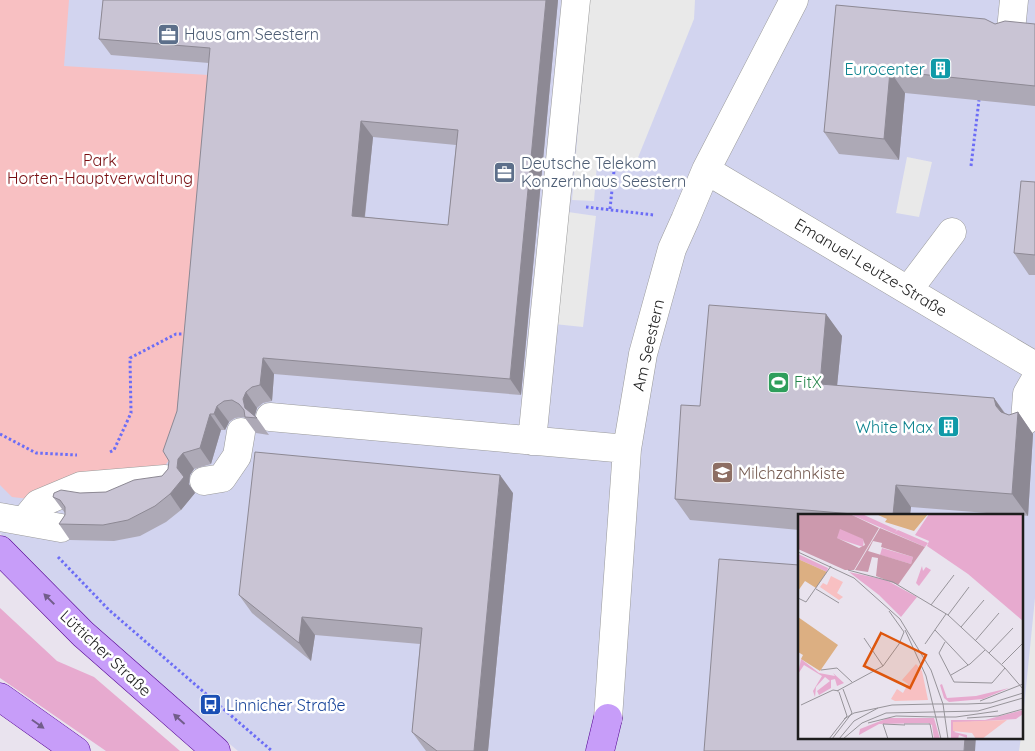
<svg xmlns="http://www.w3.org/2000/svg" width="1035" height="751" viewBox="0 0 1035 751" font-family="Quicksand,sans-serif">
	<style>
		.commercial { fill: #d2d4ef; fill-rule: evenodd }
		.grass { fill: #e7aacf }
		.park { fill: #f8c0c2 }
		.parking { fill: #e9e9e9 }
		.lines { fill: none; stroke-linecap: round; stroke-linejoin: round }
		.minor-casing { stroke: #9a9a9a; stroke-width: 29 }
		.major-casing { stroke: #540492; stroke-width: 29 }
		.path { stroke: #6c6df6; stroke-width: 3; stroke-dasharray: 2.5 2.5; stroke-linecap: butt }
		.minor { stroke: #fff; stroke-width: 28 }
		.major { stroke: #c79df9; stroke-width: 28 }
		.wall { fill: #ada9b6; fill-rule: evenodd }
		.shaded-wall { fill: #8d8994 }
		.building { fill: #c9c4d4; stroke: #8d8994; fill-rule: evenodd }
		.oneway { fill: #725d8b }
		.labels { text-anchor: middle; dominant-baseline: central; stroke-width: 5; stroke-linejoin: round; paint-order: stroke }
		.service-label { font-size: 16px; fill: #4e5e75; stroke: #fff; text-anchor: start }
		.culture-label { font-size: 16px; fill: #0d838f; stroke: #fff; text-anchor: end }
		.park-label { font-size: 16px; fill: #780e11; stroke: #fff }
		.street-label { font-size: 16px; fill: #1d1d1d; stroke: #fff }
		.leisure-label { font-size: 16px; fill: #27864d; stroke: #fff; text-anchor: start }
		.education-label { font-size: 16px; fill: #785e54; stroke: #fff; text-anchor: start }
		.transit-label { font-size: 16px; fill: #164399; stroke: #fff; text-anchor: start }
		.inset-road { fill: none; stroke: #97949a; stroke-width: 1 }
		.view { fill: #de560d; fill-opacity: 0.15; stroke: #de560d; stroke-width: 2.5 }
		.inset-edge { fill: none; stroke: #1d1d1d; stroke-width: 2.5 }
	</style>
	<rect width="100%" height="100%" fill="#e9e3ee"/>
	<path class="commercial" d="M0,0h1035v751h-797l-168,-142 -70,-76zM799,515h222v222h-222z"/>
	<path class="grass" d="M0,608l57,53 37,16 86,74h-74l-106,-73z"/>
	<path class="park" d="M0,0h69l-5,66 144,9 -33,377 -22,30 -89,21 -52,-6 -12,-12z"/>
	<path class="parking" d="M589,0h106l-1,19 -59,146 -38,-1 -3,37 -22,-1z
		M907,157l25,5 -13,55 -23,-4z
		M568,212l28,4 -13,111 -29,-3z
		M1035,598v153h-16l2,-14z"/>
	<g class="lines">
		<defs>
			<path id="minor" d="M1011,30l3,-30
				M706,170l329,196
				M909,289l43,-57
				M270,417l357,32
				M1025,421l2,-27 8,-14
				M532,441l44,-441
				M204,481l18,-3 15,-22 4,-24
				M0,517l61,11
				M24,521l14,-17 43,-18 84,-7
				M608,718l19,-269 16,-95 29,-105 13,-29 21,-50 88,-170"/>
			<path id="major" d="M0,550l83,84 133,117
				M0,697l76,54
				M600,751l8,-33"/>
		</defs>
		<use href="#minor" class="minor-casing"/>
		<use href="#major" class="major-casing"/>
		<path class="path" d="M971,166l8,-66
			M586,207l68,8
			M610,209l4,-38
			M0,434l36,19 41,2
			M110,452l4,-2 17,-37 -1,-55 46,-24h11
			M58,557l51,53 163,141"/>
		<use href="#minor" class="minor"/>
		<use href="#major" class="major"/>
	</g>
	<path class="wall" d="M103,0h455l-37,395 -247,-21 -2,27 -9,2 -6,5 -2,7 14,20 -13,-2 -11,-15 -2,-1 -8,1 -6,4 -4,8h-4l-10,34 -17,5 -4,6 -1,9 6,9 -14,17 -15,12 -26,14 -26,5 -44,-1 -11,-16 6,-9v-2l-12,-16 27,-4 26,-1 56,-16 6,-7 9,-58 32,-348 -98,-8 -12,-16zM373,137l83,8 -8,80 -83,-8z
		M836,5l159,19h40v82l-130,-13 -6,67 -60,-6 -15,-22z
		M1035,182v93h-6l-15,-22z
		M826,314l16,22 -5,50 157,12 11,15 4,2 9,-3 15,22 -5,82 -7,-1h-9l-101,-8 -1,8h-111v15l-109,-10 -15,-21 25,-93z
		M513,493l-25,258h-62l-14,-19 8,-88 -105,-9 -4,26 -59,-48 -13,-18z"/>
	<path class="shaded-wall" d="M546,0h12l-37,395 -11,-16z
		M890,71l15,22 -6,67 -15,-21z
		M361,121l12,16 -10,95 -11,-16z
		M826,314l16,22 -7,70 -15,-22z
		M263,358l11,16 -2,27 -12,-16z
		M246,392l11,16 -2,7v3l-10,-10 -2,-9z
		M994,398l15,22 -13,-14z
		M217,406l12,16 -4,8 -11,-16z
		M1018,412l15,22 -5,82 -16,-22z
		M210,414l11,16 -10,34 -11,-16z
		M183,453l11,16 -4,6 -1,9 -12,-16 1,-9z
		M500,475l13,18 -25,258h-14z
		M184,477l11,16 -14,17 -11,-16z
		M896,485l15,22 -1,8h-17z
		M302,617l13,18 -4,26 -12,-18z
		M965,737h11l-1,14h-11z"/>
	<path class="building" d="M103,0h443l-36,379 -247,-21 -3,27 -8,2 -6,5 -3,7 2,9 12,10 -12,-1 -1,-7 -5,-6 -7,-4 -8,1 -7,5 -3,8h-4l-10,34 -17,5 -5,6 -1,9 7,9 -14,17 -15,12 -27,14 -25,5 -44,-1 6,-9v-8l-5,-7 -7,-3 1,-4 7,-3 19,3 26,-1 28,-12 28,-4 6,-7 1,-8 -6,-10 14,-40 33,-363 -111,-9zM361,121l97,9 -10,95 -96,-9z
		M836,5l149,14 10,5 10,-3 30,3v62l-145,-15 -6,68 -60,-7z
		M1021,181l14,1v73l-21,-2z
		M709,305l117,9 -6,70 174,14 2,8 5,6 8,3 9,-3 -6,82 -116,-9 -3,30h-28l-190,-16 6,-94 19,1z
		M255,452l245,23 -26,276h-37l-25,-19 10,-104 -120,-11 -3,26 -60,-48z
		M719,559l80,6v172h166l-1,14h-260z"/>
	<defs><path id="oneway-solid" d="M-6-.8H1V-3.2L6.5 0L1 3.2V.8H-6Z" transform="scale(1.25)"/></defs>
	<g class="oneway">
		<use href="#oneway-solid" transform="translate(49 599) rotate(-135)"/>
		<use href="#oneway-solid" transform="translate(179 719) rotate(-138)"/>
		<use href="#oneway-solid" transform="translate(38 724) rotate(35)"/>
	</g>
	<defs>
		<symbol id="office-square" viewBox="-11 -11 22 22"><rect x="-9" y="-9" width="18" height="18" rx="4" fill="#5c6f8a" stroke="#fff"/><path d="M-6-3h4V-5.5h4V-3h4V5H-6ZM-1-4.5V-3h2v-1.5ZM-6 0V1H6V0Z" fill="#fff"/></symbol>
		<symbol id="building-square" viewBox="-11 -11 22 22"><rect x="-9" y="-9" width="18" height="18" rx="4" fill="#0f9aa8" stroke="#fff"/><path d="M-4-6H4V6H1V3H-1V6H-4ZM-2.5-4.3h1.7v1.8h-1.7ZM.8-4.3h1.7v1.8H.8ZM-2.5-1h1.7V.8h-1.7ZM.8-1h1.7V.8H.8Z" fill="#fff"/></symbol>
		<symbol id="stadium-square" viewBox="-11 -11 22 22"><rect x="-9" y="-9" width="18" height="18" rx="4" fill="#2e9e5b" stroke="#fff"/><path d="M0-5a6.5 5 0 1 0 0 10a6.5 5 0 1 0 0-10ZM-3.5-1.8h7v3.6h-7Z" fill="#fff"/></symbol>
		<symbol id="school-square" viewBox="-11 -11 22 22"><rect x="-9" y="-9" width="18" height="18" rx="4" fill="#8d6e63" stroke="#fff"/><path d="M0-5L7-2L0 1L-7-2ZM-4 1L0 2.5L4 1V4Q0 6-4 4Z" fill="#fff"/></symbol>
		<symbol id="bus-square" viewBox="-11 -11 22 22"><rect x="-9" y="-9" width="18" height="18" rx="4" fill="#1a4fb4" stroke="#fff"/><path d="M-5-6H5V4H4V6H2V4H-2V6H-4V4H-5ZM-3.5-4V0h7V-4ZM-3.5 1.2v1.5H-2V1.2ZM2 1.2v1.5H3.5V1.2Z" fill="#fff"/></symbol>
	</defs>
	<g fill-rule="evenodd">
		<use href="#office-square" x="156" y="22" width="25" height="25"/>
		<use href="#building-square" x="928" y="56" width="25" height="25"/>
		<use href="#office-square" x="492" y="160" width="25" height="25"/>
		<use href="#stadium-square" x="766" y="370" width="25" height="25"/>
		<use href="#building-square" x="936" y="414" width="25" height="25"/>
		<use href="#school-square" x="710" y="460" width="25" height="25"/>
		<use href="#bus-square" x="198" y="692" width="25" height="25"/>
	</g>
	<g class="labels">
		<g class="service-label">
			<text x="184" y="34">Haus am Seestern</text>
			<text x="521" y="163">Deutsche Telekom<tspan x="521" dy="18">Konzernhaus Seestern</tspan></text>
		</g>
		<g class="culture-label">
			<text x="925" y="69">Eurocenter</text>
			<text x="933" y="427">White Max</text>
		</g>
		<g class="park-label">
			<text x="100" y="160">Park<tspan x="100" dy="18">Horten-Hauptverwaltung</tspan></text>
		</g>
		<g class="street-label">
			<text transform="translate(871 267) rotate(31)">Emanuel-Leutze-Straße</text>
			<text transform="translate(648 345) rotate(-77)">Am Seestern</text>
			<text transform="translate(106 653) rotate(43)">Lütticher Straße</text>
		</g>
		<g class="leisure-label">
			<text x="794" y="382">FitX</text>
		</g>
		<g class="education-label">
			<text x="738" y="473">Milchzahnkiste</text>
		</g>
		<g class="transit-label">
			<text x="226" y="705">Linnicher Straße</text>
		</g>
	</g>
	<g transform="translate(798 514)">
		<rect width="225" height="225" fill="#e9e3ee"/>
		<path d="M52,0h12l35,16 -2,2 3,-2 30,13 -3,4zM131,0h94v107l-55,-47 -41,-28 2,-5 -14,-6zM42,14l24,11 -1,8 -27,-9zM84,34l31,9 -2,7 -31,-9zM0,40l30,14 -1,4 -29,-13zM124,52l1,5 3,-4 5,3 -12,16 -3,-3zM51,58l37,8 31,17 -16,20 -22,-22zM3,145l18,14 16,3 -2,-3 11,10 -7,3 -2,-7 -4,1v8l-12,7 -2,-4 13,-10 -5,-4 -9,10 -1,10 -2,-6 9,-15 -18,-11 -6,9zM144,170l5,14 29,-2 33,-8 -26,11 -34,3 -5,-4 -4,-13zM225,196v4l-7,5 -46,3 -16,10 13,3v3l-8,-3 -1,4h-7v-19h34zM90,204h46l6,21h-6l-2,-14 -4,-2 -49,1 -20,11 1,-6z" fill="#e7aacf"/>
		<path d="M0,0h52l29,14 -25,42h-9l-47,-21zM42,15l23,10 2,6 -6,3 -22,-10zM82,14l45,19 -27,38 -22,-9 2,-18 -6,-1 -4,15 -13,-2zM75,27l9,2 -1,4 32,10 -2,7 -43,-13z" fill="#cc99ad" fill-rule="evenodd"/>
		<path d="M33,62l12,6 -6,11 6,4 -4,3 -19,-13 3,-4 4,2zM118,150l6,7 6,29 -33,1 -4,-2 6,-10 6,4 5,-9 -6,-4zM209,206l-25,19h-6l-4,-6 -19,-2v-9z" fill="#f8c0c2"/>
		<path d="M78,0h52l-14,17 -29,-9 2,-3zM0,45l29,13 -11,16 -11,-7 -7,10zM0,103l40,28 -18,26 -19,-12 2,-4 -5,-3z" fill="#dcaf82"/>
		<path class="inset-road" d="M0,38l56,26 46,41 31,51 12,34 5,35M50,56l45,12 55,33 57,53 18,21M18,75l23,14M0,84l8,4 25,-36M133,91l23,-30M91,97l15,21 -5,12M150,101l21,-28M163,113l23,-27M107,116l21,46 15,63M137,116l33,35M66,124l19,28M177,127l24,-28M147,128l-6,11 15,29 38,1 13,-15M127,130l21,-30M191,139l24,-25M204,150l21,-21M23,156l16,-2 15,14M153,161l19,-11 15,-14M39,177l46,-25 16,-22M182,187l43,-17M135,190h34M169,190l24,-1 32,-10M3,191l32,-15 6,1M138,203h20M158,203l42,-6M169,204l31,-2 25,-7M46,205l10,-6 38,-8 41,-1M70,209l28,-7 40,1M106,210h26l3,15M31,225l18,-23 -8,-24M34,225l20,-26 -9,-24M41,225l15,-18 24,-13M45,225l19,-16 24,-10 92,-2 45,-13M90,225l-5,-15 22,1"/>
		<path class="view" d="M83,119l45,22 -16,33 -46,-22z"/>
		<rect width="225" height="225" class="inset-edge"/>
	</g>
</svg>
